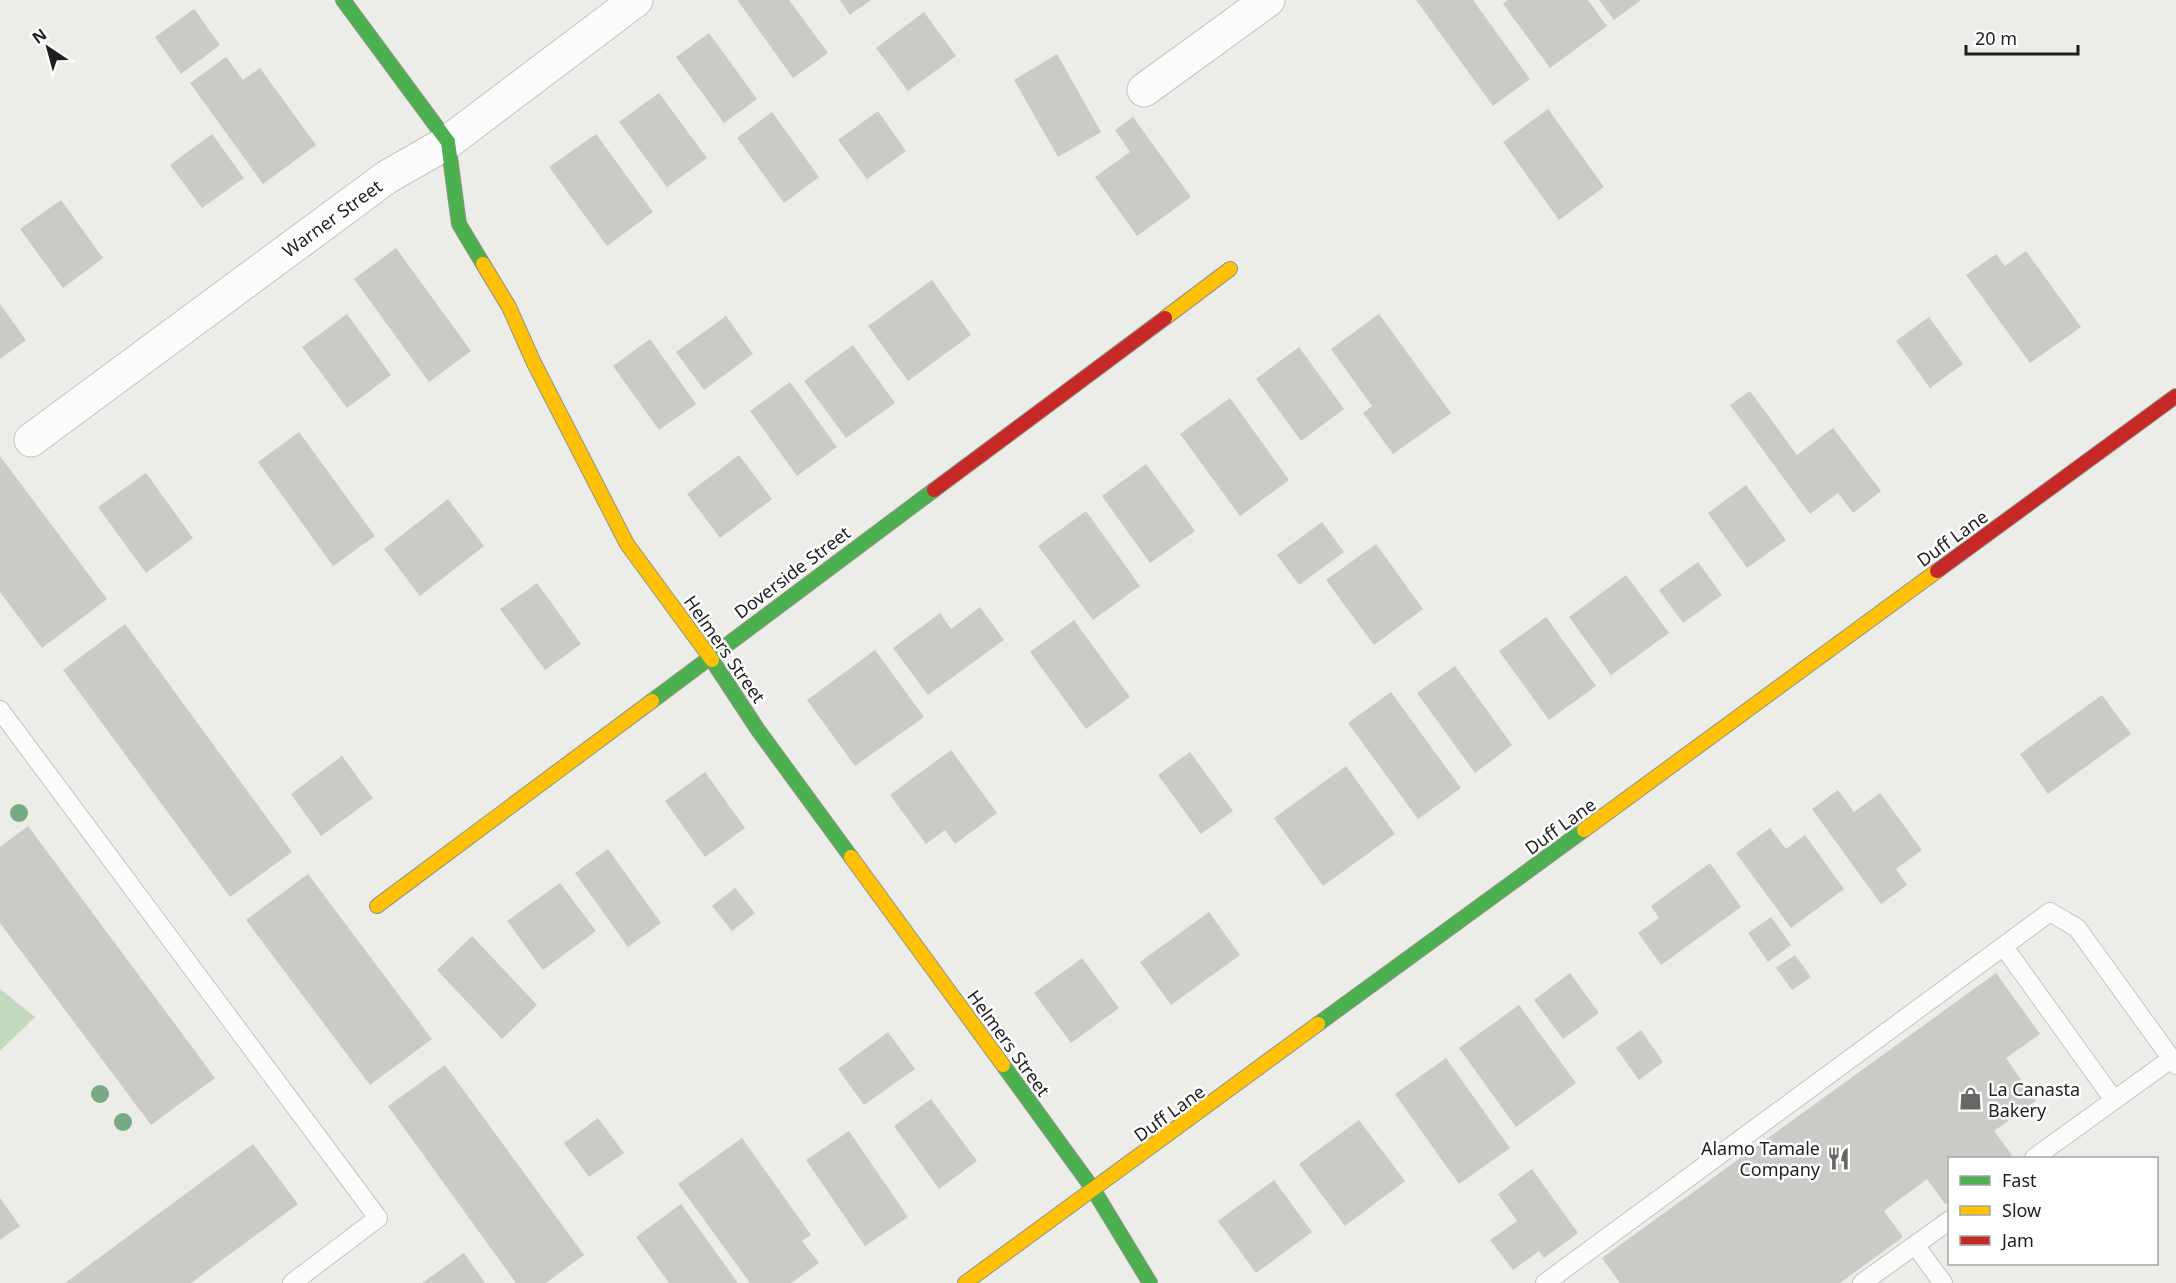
<svg xmlns="http://www.w3.org/2000/svg" width="2176" height="1283" viewBox="0 0 2176 1283" font-family="'Noto Sans',sans-serif">
	<style>
		.forest { fill: #c3d9bf }
		.building { fill: #cbcac7 }
		.lines { fill: none; stroke-linecap: round; stroke-linejoin: round }
		.lane-casing { stroke: #c3c3c2; stroke-width: 20 }
		.street-casing { stroke: #c3c3c2; stroke-width: 35 }
		.fast-casing { stroke: #8f9581; stroke-width: 16 }
		.slow-casing { stroke: #8f9581; stroke-width: 16 }
		.jam-casing { stroke: #8f9581; stroke-width: 16 }
		.lane { stroke: #fcfcfc; stroke-width: 18 }
		.street { stroke: #fcfcfc; stroke-width: 33 }
		.fast { stroke: #4caf50; stroke-width: 14 }
		.slow { stroke: #ffc107; stroke-width: 14 }
		.jam { stroke: #c62828; stroke-width: 14 }
		.tree { fill: #76a984 }
		.labels { text-anchor: middle; dominant-baseline: central; stroke-width: 5; stroke-linejoin: round; paint-order: stroke }
		.street-label { font-size: 18px; fill: #1e1e1e; stroke: #fff }
		.poi-label { font-size: 18px; fill: #1e1e1e; stroke: #fff; text-anchor: start }
	</style>
	<rect width="100%" height="100%" fill="#ecece8"/>
	<path class="forest" d="M0,989l35,28 -35,34z"/>
	<path class="building" d="M739,0h50l39,53 -35,25 -55,-77z
		M840,0h31l-21,15z
		M1416,0h57l57,79 -37,27z
		M1508,0h80l19,26 -57,42 -47,-64z
		M1599,0h42l-27,20z
		M194,9l26,36 -39,29 -26,-37z
		M924,12l32,44 -48,35 -32,-43z
		M709,33l48,66 -33,24 -48,-66z
		M1057,54l44,78 -43,25 -44,-77z
		M226,57l17,23 17,-12 56,77 -53,39 -73,-101z
		M659,93l48,65 -40,29 -48,-65z
		M1548,109l56,78 -45,33 -56,-78z
		M878,111l28,40 -39,28 -29,-39z
		M772,112l47,65 -35,26 -47,-65z
		M1133,117l58,80 -54,39 -42,-59 35,-25 -15,-22z
		M212,134l32,44 -42,30 -32,-43z
		M596,134l57,78 -46,34 -58,-79z
		M61,200l42,58 -40,30 -43,-59z
		M396,248l75,103 -42,31 -75,-103z
		M2026,251l55,76 -51,36 -64,-88 30,-21 9,12z
		M932,280l39,55 -63,46 -40,-55z
		M0,304l26,36 -26,19z
		M347,314l44,61 -44,33 -45,-61z
		M1379,314l72,99 -58,41 -30,-41 9,-7 -41,-57z
		M726,316l27,38 -49,36 -28,-38z
		M1929,317l34,47 -33,24 -34,-47z
		M650,339l46,65 -37,26 -46,-64z
		M853,345l42,58 -49,35 -42,-57z
		M1299,347l45,62 -43,32 -45,-62z
		M790,382l47,65 -40,29 -47,-65z
		M1750,391l47,64 36,-27 48,63 -28,22 -15,-20 -28,21 -80,-109z
		M1230,398l59,82 -49,36 -60,-82z
		M299,432l76,104 -42,30 -75,-104z
		M739,455l33,44 -52,39 -33,-44z
		M0,456l107,143 -65,49 -42,-56z
		M1146,464l49,67 -45,32 -48,-67z
		M146,473l47,65 -47,35 -48,-66z
		M1746,485l40,55 -39,28 -39,-55z
		M448,499l36,47 -64,50 -36,-47z
		M1086,511l54,75 -47,34 -55,-74z
		M1322,522l22,30 -45,33 -22,-30z
		M1376,544l47,65 -49,36 -48,-65z
		M1698,562l24,33 -39,28 -24,-33z
		M1626,575l43,58 -58,42 -42,-58z
		M537,583l44,61 -36,26 -45,-61z
		M980,607l24,33 -76,55 -35,-47 47,-35 11,16z
		M1546,617l50,69 -47,34 -50,-69z
		M1074,620l56,77 -44,32 -56,-77z
		M125,624l167,228 -62,45 -167,-227z
		M875,650l49,67 -69,49 -48,-66z
		M1455,666l57,79 -37,28 -58,-80z
		M1391,692l70,96 -43,31 -70,-96z
		M2102,695l29,39 -83,60 -28,-40z
		M951,750l46,63 -42,31 -10,-14 -19,14 -36,-49z
		M1190,752l43,59 -32,23 -43,-59z
		M342,756l31,42 -52,38 -30,-42z
		M1346,766l49,68 -72,52 -49,-68z
		M705,772l40,56 -40,29 -40,-56z
		M1838,790l16,22 26,-19 42,57 -26,19 11,16 -26,19 -69,-95z
		M28,826l187,252 -64,47 -151,-202v-76z
		M1770,828l16,21 19,-14 39,54 -53,39 -55,-75z
		M608,849l53,74 -33,24 -53,-74z
		M1710,863l31,44 -80,58 -23,-32 21,-15 -8,-12z
		M308,874l124,165 -62,46 -124,-165z
		M560,883l36,48 -53,39 -36,-49z
		M735,888l20,25 -23,18 -20,-25z
		M1209,912l31,43 -69,50 -31,-43z
		M1771,917l20,28 -23,17 -20,-29z
		M472,936l65,69 -35,34 -65,-69z
		M1795,955l16,22 -19,13 -16,-22z
		M1082,958l37,50 -48,35 -37,-50z
		M1570,973l29,40 -36,26 -29,-39z
		M1996,973l44,61 -34,24 30,43 -42,30 18,24 -4,3h-58v43l-5,3 -18,-25 -43,32 19,26 -63,46h-220l-18,-25z
		M1519,1005l57,78 -60,44 -57,-79z
		M1641,1030l22,32 -24,18 -23,-32z
		M888,1032l27,37 -51,36 -26,-36z
		M1446,1058l64,90 -51,36 -64,-90z
		M445,1065l139,190 -38,28h-30l-128,-177z
		M931,1099l46,62 -38,28 -45,-63z
		M598,1118l26,35 -35,24 -25,-34z
		M1359,1120l46,61 -60,45 -46,-62z
		M849,1131l59,86 -43,29 -59,-86z
		M742,1138l69,97 -9,6 17,22 -28,20h-41l-72,-99z
		M253,1144l45,60 -107,79h-126z
		M1532,1169l46,64 -34,25 -5,-7 -26,19 -23,-30 27,-19 -19,-27z
		M1274,1180l38,52 -56,41 -38,-52z
		M0,1198l20,28 -20,14z
		M681,1204l57,79h-69l-33,-46z
		M464,1253l21,30h-63z"/>
	<g class="lines">
		<defs>
			<path id="lane" d="M0,710l378,508 -86,65
				M2004,947l110,153
				M2034,1158l137,-99
				M1915,1245l28,38
				M1545,1283l505,-371 27,16 99,137
				M1862,1283l88,-63"/>
			<path id="street" d="M1144,90l124,-90
				M31,440l356,-263 61,-35 188,-142"/>
			<path id="fast" d="M343,0l105,142 11,82 24,40
				M712,660l46,70 93,127
				M652,701l282,-211
				M1318,1024l266,-194
				M1003,1065l90,124 57,94"/>
			<path id="slow" d="M483,264l26,43 25,56 93,181 85,116
				M1165,318l65,-49
				M1584,830l353,-259
				M851,857l152,208
				M377,906l275,-205
				M965,1283l353,-259"/>
			<path id="jam" d="M934,490l231,-172
				M1937,571l239,-175"/>
		</defs>
		<use href="#lane" class="lane-casing"/>
		<use href="#street" class="street-casing"/>
		<use href="#fast" class="fast-casing"/>
		<use href="#slow" class="slow-casing"/>
		<use href="#jam" class="jam-casing"/>
		<use href="#lane" class="lane"/>
		<use href="#street" class="street"/>
		<use href="#fast" class="fast"/>
		<use href="#slow" class="slow"/>
		<use href="#jam" class="jam"/>
	</g>
	<g class="tree">
		<circle cx="19" cy="813" r="9"/>
		<circle cx="100" cy="1094" r="9"/>
		<circle cx="123" cy="1122" r="9"/>
	</g>
	<defs>
		<symbol id="shop-bare" viewBox="-9 -9 18 18"><path d="M-5-2.5h2.3a2.7 3.5 0 0 1 5.4 0H5L5.5 6h-11ZM-1.5-2.5h3a1.5 2.3 0 0 0-3 0Z" fill="#666665" stroke="#fff" stroke-width="2.5" paint-order="stroke"/></symbol>
		<symbol id="restaurant-bare" viewBox="-9 -9 18 18"><path d="M-5-6h1v4h1v-4h1v4h1v-4h1v5L-1.5 .5V6h-2V.5L-5-1ZM5-6V6H3V1.5H1.5Q1.5-4 5-6Z" fill="#666665" stroke="#fff" stroke-width="2.5" paint-order="stroke"/></symbol>
	</defs>
	<g fill-rule="evenodd">
		<use href="#shop-bare" x="1954" y="1082" width="33" height="33"/>
		<use href="#restaurant-bare" x="1822" y="1142" width="33" height="33"/>
	</g>
	<g class="labels">
		<g class="street-label">
			<text transform="translate(332 218) rotate(-36)">Warner Street</text>
			<text transform="translate(1952 538) rotate(-36)">Duff Lane</text>
			<text transform="translate(792 572) rotate(-37)">Doverside Street</text>
			<text transform="translate(725 649) rotate(55)">Helmers Street</text>
			<text transform="translate(1560 826) rotate(-36)">Duff Lane</text>
			<text transform="translate(1009 1043) rotate(54)">Helmers Street</text>
			<text transform="translate(1169 1113) rotate(-36)">Duff Lane</text>
		</g>
		<g class="poi-label">
			<text x="1988" y="1089">La Canasta<tspan x="1988" dy="21">Bakery</tspan></text>
			<text x="1820" y="1148" text-anchor="end">Alamo Tamale<tspan x="1820" dy="21">Company</tspan></text>
		</g>
	</g>
	<rect x="1948" y="1157" width="210" height="108" fill="#ffffff" stroke="#a5a5a5" stroke-width="1.5"/>
	<rect x="1960" y="1176" width="30" height="9" fill="#4caf50" stroke="#a5a5a5" stroke-width="1.5"/>
	<text x="2002" y="1187" font-size="18" fill="#1e1e1e">Fast</text>
	<rect x="1960" y="1206" width="30" height="9" fill="#ffc107" stroke="#a5a5a5" stroke-width="1.5"/>
	<text x="2002" y="1217" font-size="18" fill="#1e1e1e">Slow</text>
	<rect x="1960" y="1236" width="30" height="9" fill="#c62828" stroke="#a5a5a5" stroke-width="1.5"/>
	<text x="2002" y="1247" font-size="18" fill="#1e1e1e">Jam</text>
	<g transform="translate(48 48) rotate(324)" stroke="#ffffff" stroke-width="4.5" paint-order="stroke">
	<path d="M0-4.5L10 22L0 15L-10 22Z" fill="#1e1e1e"/>
	<text y="-9" font-size="16" font-weight="bold" text-anchor="middle" fill="#1e1e1e">N</text>
	</g>
	<path d="M1966 45v9h112v-9" fill="none" stroke="#1e1e1e" stroke-width="3"/>
	<text x="1975" y="45" font-size="18" fill="#1e1e1e" stroke="#ffffff" stroke-width="4.5" paint-order="stroke">20 m</text>
</svg>
